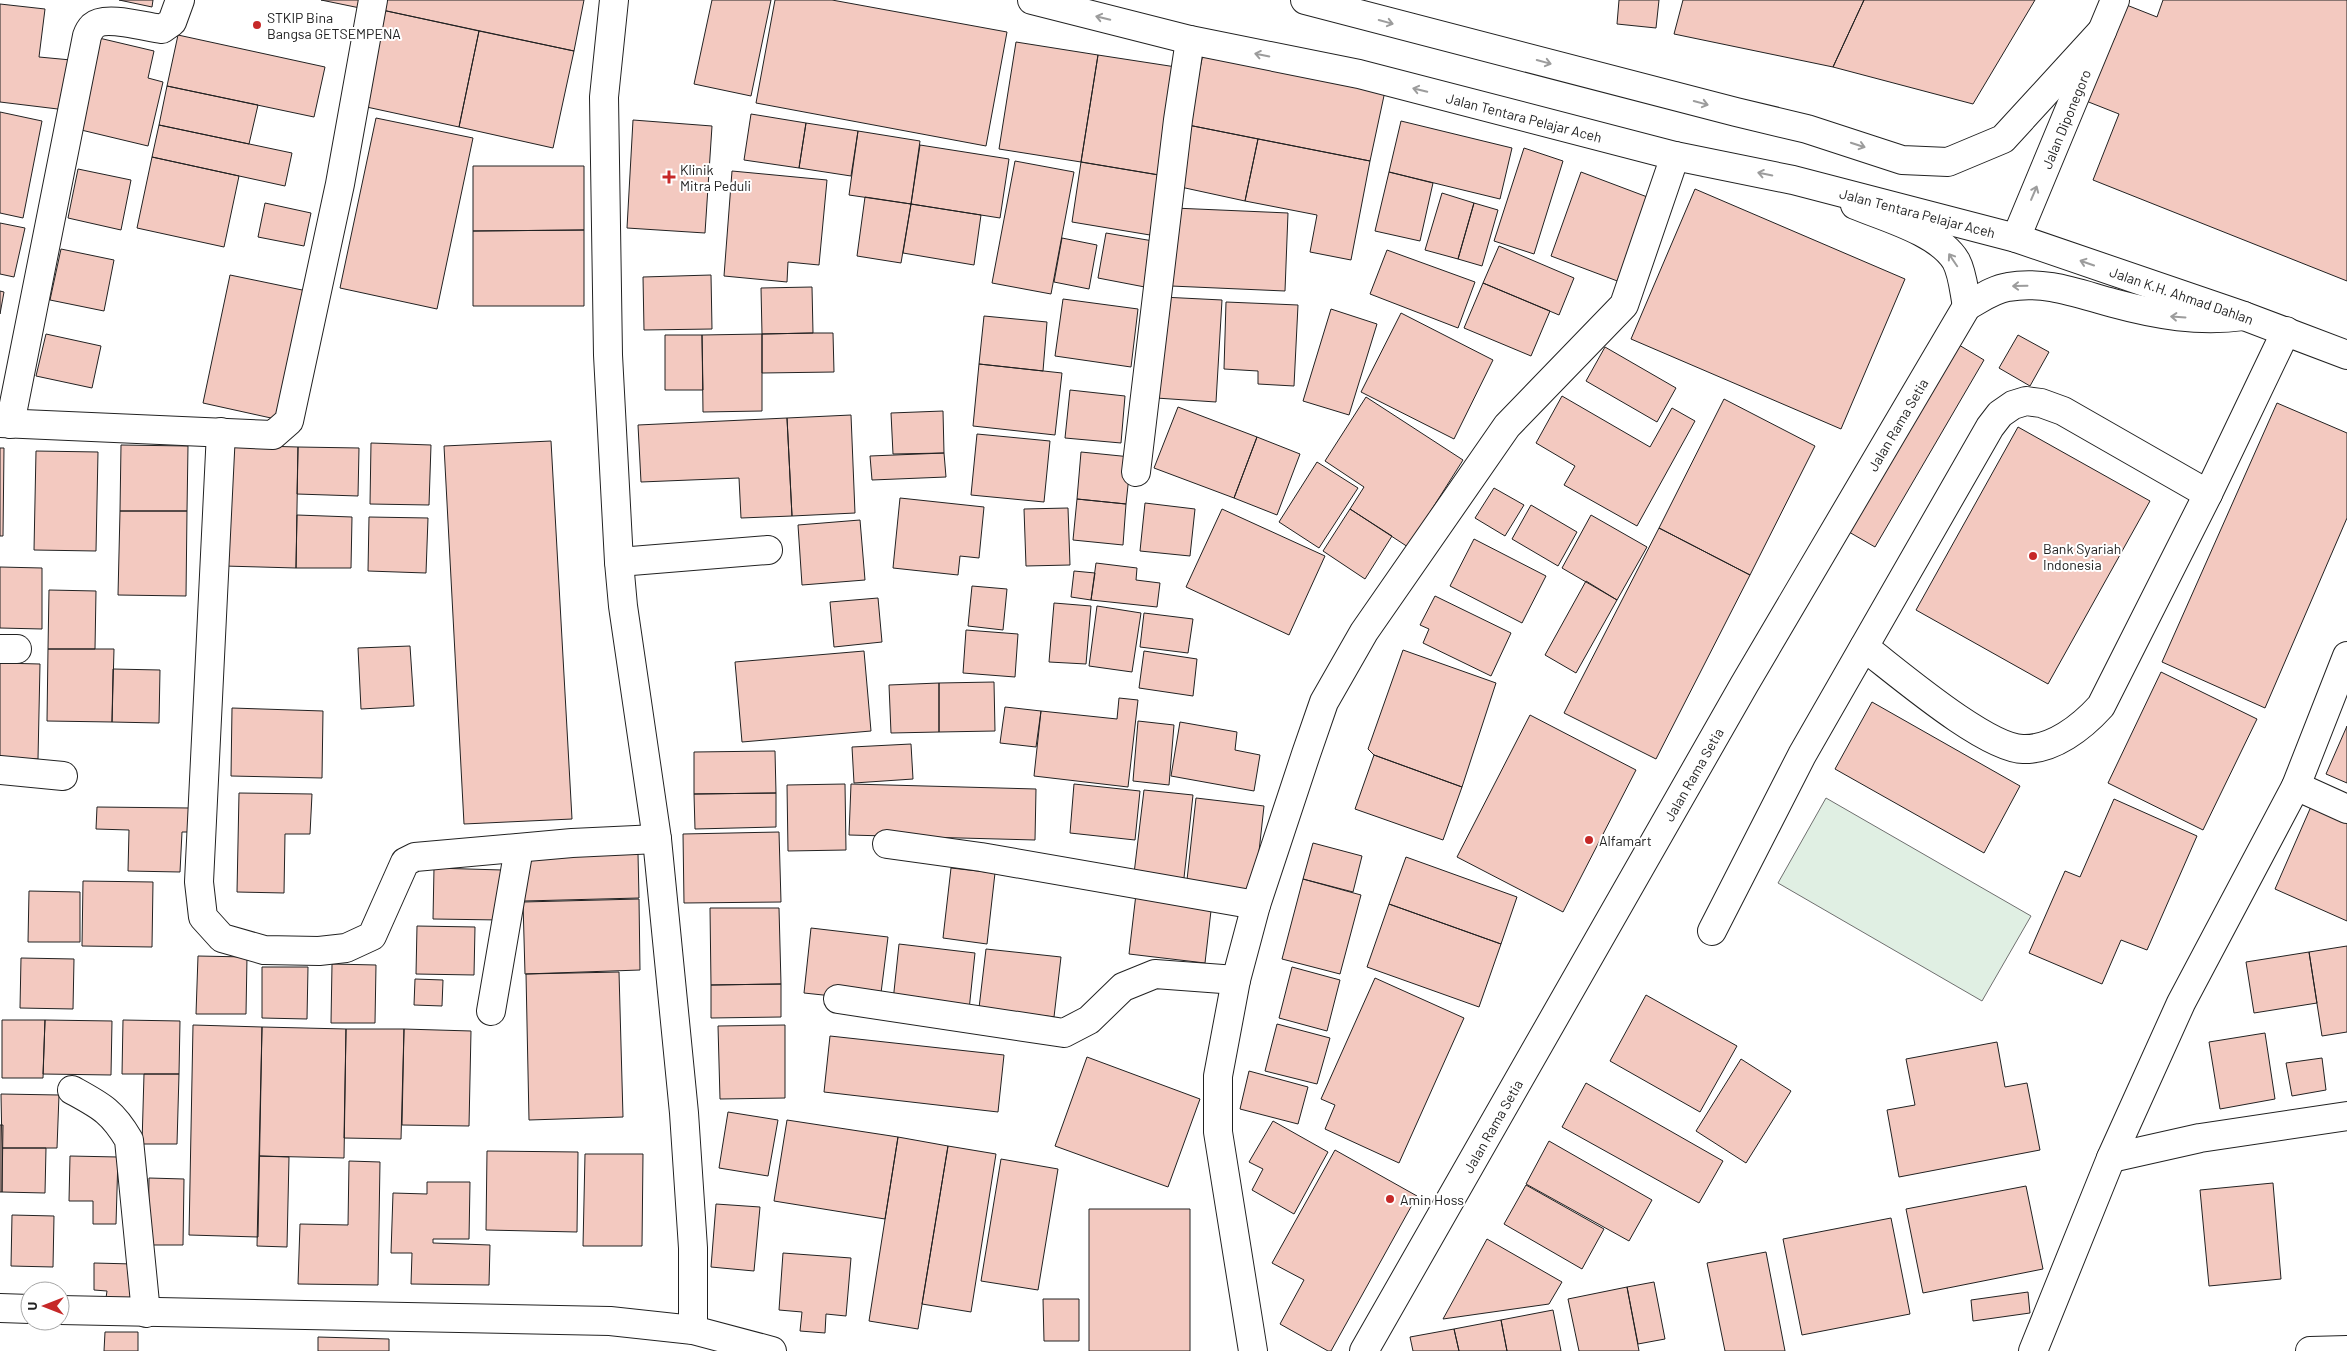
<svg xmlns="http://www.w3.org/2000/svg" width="2347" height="1351" viewBox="0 0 2347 1351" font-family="Barlow,sans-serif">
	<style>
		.green { fill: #e0efe3; stroke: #6f6f6f }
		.building { fill: #f3c9c0; stroke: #222 }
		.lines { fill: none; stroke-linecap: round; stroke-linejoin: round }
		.minor-casing { stroke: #222; stroke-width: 30 }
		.major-casing { stroke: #222; stroke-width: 30 }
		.minor { stroke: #fff; stroke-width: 28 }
		.major { stroke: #fff; stroke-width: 28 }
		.oneway { stroke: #9c9c9c }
		.poi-dot { fill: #c62828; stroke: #fff; stroke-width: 2 }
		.labels { text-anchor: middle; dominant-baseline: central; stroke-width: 4; stroke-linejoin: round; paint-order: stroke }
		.poi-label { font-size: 14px; fill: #222; stroke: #fff; text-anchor: start }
		.street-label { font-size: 14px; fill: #222; stroke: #fff }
	</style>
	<rect width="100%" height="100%" fill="#fff"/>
	<path class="green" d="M1826,798l205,118 -49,85 -204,-118z"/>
	<path class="building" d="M119,0h34l-1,7z
		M321,0h41l-2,8z
		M385,0h199l-10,51 -192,-41z
		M712,0h59l-20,96 -57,-12z
		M775,0h57l175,32 -21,114 -230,-43z
		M1619,0h40l-3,28 -39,-4z
		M1683,0h181l-31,67 -159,-33z
		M1864,0h171l-62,104 -140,-37z
		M2163,0h184v281l-254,-101 26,-66 -38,-15 38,-97 38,15z
		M0,4l45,5 -6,48 32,3 -5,50 -66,-8z
		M382,10l97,21 -20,96 -97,-21z
		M479,31l95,20 -21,97 -94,-21z
		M178,35l147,32 -11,50 -147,-31z
		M99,38l55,13 -6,27 15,4 -15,64 -71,-17z
		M1016,42l82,13 -17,107 -82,-13z
		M1203,54l182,37 -15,70 -182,-36z
		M1098,55l78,12 -17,108 -78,-13z
		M167,86l91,19 -9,39 -90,-19z
		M0,112l42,9 -19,97 -23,-5z
		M751,114l55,9 -7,45 -55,-8z
		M376,118l97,20 -36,171 -97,-21z
		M633,120l79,6 -7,107 -78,-5z
		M1401,121l111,27 -12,51 -111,-27z
		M806,123l52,8 -7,45 -52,-8z
		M159,125l133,28 -7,33 -133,-29z
		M1188,125l70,14 -13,62 -69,-15z
		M858,131l62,10 -9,63 -62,-9z
		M1258,139l112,22 -19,99 -41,-8 7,-37 -72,-14z
		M920,145l89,14 -9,59 -89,-14z
		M1524,148l39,13 -29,93 -40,-13z
		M152,157l87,19 -15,71 -87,-19z
		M1015,161l59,11 -23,122 -59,-11z
		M1081,162l78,13 -9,60 -78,-13z
		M473,166h111v64l-111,1z
		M78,169l53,11 -10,50 -53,-12z
		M732,171l95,9 -8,85 -31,-3 -1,20 -63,-6z
		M1389,172l44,11 -13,58 -45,-10z
		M1581,172l69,26 -30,84 -69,-26z
		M1695,189l210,90 -64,150 -210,-90z
		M1442,193l32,10 -16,56 -33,-9z
		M865,197l46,7 -10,59 -44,-7z
		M265,203l46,10 -7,33 -46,-9z
		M1474,203l24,7 -16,56 -24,-7z
		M911,204l70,11 -7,50 -71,-12z
		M1174,208l114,5 -3,78 -114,-5z
		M0,223l25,5 -11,49 -14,-3z
		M584,230v76h-111v-75z
		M1106,233l53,9 -9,46 -52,-10z
		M1062,238l35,7 -8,44 -35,-7z
		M1499,246l75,32 -15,37 -76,-32z
		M61,249l53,11 -10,51 -54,-11z
		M1387,250l88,32 -17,46 -88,-34z
		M230,275l77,16 -27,129 -77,-17z
		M711,275l1,54 -68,1 -1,-53z
		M1483,283l67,28 -19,45 -67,-28z
		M812,287l1,46 -51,1 -1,-46z
		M0,291l4,1 -4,22z
		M1162,297l60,3 -6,102 -60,-4z
		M1063,299l75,10 -7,58 -76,-11z
		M1226,302l72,3 -4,81 -36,-2v-13l-34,-2z
		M1331,309l46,15 -28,91 -46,-14z
		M1401,313l92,47 -39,79 -93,-47z
		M984,316l63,6 -4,49 -64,-7z
		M813,333h20l1,39 -72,1v-39z
		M46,334l55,12 -9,42 -56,-12z
		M762,334v77l-59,1 -1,-77z
		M665,335h37l1,55h-38z
		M2018,335l31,17 -19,34 -31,-18z
		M1959,345l25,15 -109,187 -26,-15z
		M1605,347l71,41 -19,34 -71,-41z
		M979,364l83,9 -7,62 -82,-9z
		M1070,390l55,6 -4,47 -56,-5z
		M1562,396l88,51 22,-39 23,13 -58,105 -73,-41 11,-19 -39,-23z
		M1366,397l97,63 -55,87 -58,-38 14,-22 -39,-26z
		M1724,399l91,47 -65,129 -91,-47z
		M2277,403l70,30v85l-82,190 -103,-46z
		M1178,407l79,30 -23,61 -80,-30z
		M943,411l1,42 -51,1 -2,-41z
		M851,415l4,98 -63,3 -5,-98z
		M787,418l5,98 -51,2 -2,-40 -98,4 -3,-57z
		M2018,427l132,74 -102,183 -132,-74z
		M977,434l73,7 -6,61 -73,-7z
		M1257,437l43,17 -23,61 -43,-17z
		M551,441l21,378 -108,5 -20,-378z
		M371,443l60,2 -2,60 -59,-1z
		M121,445l67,1 -1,65h-67z
		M227,445l71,2 -2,121 -72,-2z
		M298,447l61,1 -1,48 -61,-2z
		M0,448h4l-1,88h-3z
		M36,451l62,1 -2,99 -62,-1z
		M1081,452l50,5 -5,47 -49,-5z
		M944,453l2,24 -74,3 -2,-24z
		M1317,462l41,26 -39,60 -40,-26z
		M1494,488l30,17 -19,31 -30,-18z
		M900,498l84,9 -5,51 -19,-2 -2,19 -65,-7z
		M1077,499l49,5 -3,41 -50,-5z
		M1145,503l50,6 -5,47 -50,-5z
		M1531,505l46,27 -19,34 -46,-27z
		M1068,508l2,57 -44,1 -2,-57z
		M1222,509l103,47 -36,79 -103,-48z
		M1350,509l42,27 -27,43 -42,-28z
		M120,511h67l-1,85 -68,-1z
		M297,515l55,2 -1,51h-55z
		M1591,515l56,32 -30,53 -55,-32z
		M369,517l59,1 -2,55 -58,-2z
		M860,520l5,60 -63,5 -4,-60z
		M1659,528l91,47 -94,184 -92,-46z
		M1474,539l72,37 -24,47 -72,-37z
		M1096,563l41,5 -1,12 24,3 -3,24 -66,-7z
		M0,567l42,1v61l-42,-1z
		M1074,571l21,2 -4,27 -20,-3z
		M1586,581l31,19 -41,73 -31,-18z
		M972,586l35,3 -4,41 -35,-4z
		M49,590l47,1 -1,58h-47z
		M1435,596l76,37 -20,43 -68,-33 6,-14 -9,-4z
		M878,598l4,44 -48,5 -4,-45z
		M1054,603l37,3 -5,58 -37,-2z
		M1097,606l44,7 -9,59 -43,-6z
		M1144,613l49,6 -5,34 -48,-6z
		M966,630l52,4 -3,43 -52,-4z
		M410,646l4,60 -53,3 -3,-61z
		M48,649h66l-2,73 -65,-1z
		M1403,650l93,33 -34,104 -88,-32 -6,-6z
		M864,651l7,80 -129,11 -7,-80z
		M1144,651l53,8 -4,37 -54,-8z
		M0,663l40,1 -2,95 -38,-1z
		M113,669l47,1 -1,53 -47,-1z
		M2161,672l96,47 -54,111 -95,-47z
		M994,682l1,49 -56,1v-49z
		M939,683v49l-48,1 -2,-48z
		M1119,698l19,2 -10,87 -94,-11 7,-65 76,8z
		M1872,702l148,84 -36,67 -149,-84z
		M1005,707l36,4 -5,36 -36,-4z
		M232,708l91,3 -1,67 -91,-2z
		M1530,715l106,55 -73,142 -106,-55z
		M1138,721l36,4 -5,60 -36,-4z
		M1180,722l57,10 -2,18 25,5 -6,36 -83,-15z
		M2347,726v57l-21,-9z
		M911,744l2,35 -59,4 -2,-36z
		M775,751l1,42 -82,1v-42z
		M1374,755l88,32 -19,53 -88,-31z
		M845,784l1,66 -58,1 -1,-66z
		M851,784l185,5 -1,51 -186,-5z
		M1074,784l66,7 -5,49 -65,-7z
		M1144,790l49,5 -10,92 -50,-5z
		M239,793l73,1 -2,40h-25l-1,59 -47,-1z
		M776,793v34l-81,2 -1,-35z
		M1196,798l68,8 -10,91 -68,-8z
		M2114,799l83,37 -50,114 -26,-10 -19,44 -73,-31 36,-82 15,6z
		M2313,802l34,14v105l-72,-32z
		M97,807l93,1v24h-8l-2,40 -52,-1 1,-41 -33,-1z
		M779,832l2,70 -97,1 -1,-69z
		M1313,843l49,13 -9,36 -50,-13z
		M638,854l1,44 -115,3 -2,-44z
		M1406,857l111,40 -16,47 -112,-40z
		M434,868l68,2 -2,50 -67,-1z
		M951,868l44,5 -8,71 -44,-6z
		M1303,879l58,16 -21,79 -58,-15z
		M83,881l70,1 -1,65 -70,-1z
		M29,891l51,1v50h-52z
		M1136,894l76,8 -7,61 -76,-9z
		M639,899l1,71 -115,4 -2,-72z
		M1389,904l112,40 -22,63 -112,-40z
		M710,908h69l2,76 -70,1z
		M417,926l58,1 -1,48 -58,-1z
		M811,928l77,9 -8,64 -76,-8z
		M899,944l76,9 -6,57 -76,-9z
		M2347,946v86l-25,4 -13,-84z
		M986,949l75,8 -7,60 -75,-9z
		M2309,952l8,51 -63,10 -8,-51z
		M198,956l49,1 -1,57h-50z
		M21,958l53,1 -1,50 -53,-1z
		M332,964l44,1 -1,58h-44z
		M262,967h46l-1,52 -45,-1z
		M1292,967l48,13 -13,51 -48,-13z
		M619,972l4,145 -94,3 -3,-146z
		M1375,978l89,40 -65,145 -74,-34 10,-24 -14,-6z
		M415,979l28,1 -1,26 -28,-1z
		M781,984v33l-70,1v-33z
		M1646,995l91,51 -37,66 -90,-51z
		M2,1020h43l-2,58h-41z
		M45,1020l67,1 -1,54 -68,-1z
		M123,1020l57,1 -1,53h-57z
		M1277,1024l53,14 -13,46 -52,-13z
		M193,1025l69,2 -4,210 -69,-2z
		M785,1025v73l-65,1 -2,-73z
		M262,1027l84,2 -2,129 -85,-2z
		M346,1029h58l-3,110 -57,-1z
		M404,1029l67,2 -2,95 -67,-1z
		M2265,1033l10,66 -55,10 -11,-67z
		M830,1036l174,19 -6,57 -174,-20z
		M1997,1042l8,45 22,-4 13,67 -141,27 -12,-67 28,-5 -9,-46z
		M1087,1057l113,42 -32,88 -113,-41z
		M2322,1058l4,32 -34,6 -6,-33z
		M1741,1059l50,32 -45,72 -50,-32z
		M1249,1071l59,16 -10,37 -58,-15z
		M144,1074h35l-2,70h-35z
		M1586,1083l137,78 -24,42 -137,-76z
		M1,1094l58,1 -2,53h-55z
		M728,1112l50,8 -10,56 -49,-8z
		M787,1120l111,17 -13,82 -111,-18z
		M1273,1121l55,31 -34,62 -42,-24 11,-21 -14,-7z
		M0,1125h3l-1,67h-2z
		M898,1137l50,9 -30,183 -49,-8z
		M1549,1141l103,59 -23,41 -103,-57z
		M948,1146l48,8 -25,158 -49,-8z
		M2,1148h44l-1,45 -43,-1z
		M1335,1150l82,46 -86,155h-3l-48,-27 24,-44 -32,-17z
		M487,1151l91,1 -1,80 -91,-2z
		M585,1154h58l-1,92h-59z
		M70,1156l48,1 -2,67h-23v-23h-24z
		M259,1156l30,1 -2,90 -30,-1z
		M1001,1159l57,10 -20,121 -57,-9z
		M349,1161l31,1 -2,123 -80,-1 2,-60 48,1z
		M149,1178l35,1 -1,66h-35z
		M427,1182h43l-1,57h-36v4l57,2 -1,40 -78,-1 1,-31h-21l2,-60 34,1z
		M2273,1183l8,96 -72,7 -9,-96z
		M1526,1185l78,44 -22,40 -78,-45z
		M2026,1186l17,83 -120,24 -17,-84z
		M716,1204l44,3 -6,64 -43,-4z
		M1089,1209h101v142h-101z
		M12,1215l42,1 -1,51 -42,-1z
		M1891,1218l19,96 -108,21 -19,-96z
		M1487,1239l75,43 -13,22 -106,15z
		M1766,1252l19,99h-60l-18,-88z
		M783,1253l68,5 -5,58 -20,-2 -1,19 -25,-2 2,-19 -23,-2z
		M94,1263l39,1v35l-27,-1 1,-7 -13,-1z
		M1654,1282l11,57 -27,5 -11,-57z
		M1627,1287l12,64h-60l-11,-52z
		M2028,1292l2,21 -57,8 -2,-21z
		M1043,1299h36v42h-35z
		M1553,1310l8,41h-54l-6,-31z
		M1501,1320l6,31h-48l-5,-22z
		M1454,1329l5,22h-46l-3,-14z
		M105,1332h33v19h-34z
		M318,1337l71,2v12h-71z"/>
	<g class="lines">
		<defs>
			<g id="minor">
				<path d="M614,0l-10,97 4,258 11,207 4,44 34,233 27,274 9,135v82"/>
				<path d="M1855,205c29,12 84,27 101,56 7,13 8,31 11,45"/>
				<path d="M1967,306c13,-7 27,-17 41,-19 37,-7 71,7 105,16 44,12 86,19 131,13"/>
				<path d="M0,423l273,12 16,-14 51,-237 33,-184"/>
				<path d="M10,424l77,-388c1,-3 3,-7 6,-10 12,-11 53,1 69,3l10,-7 8,-22"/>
				<path d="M221,432l-22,450 4,35 19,21 42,12 55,1 27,-3 26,-12 33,-74 10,-5 157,-14 85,-4"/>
				<path d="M1136,472l42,-352 12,-80"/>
				<path d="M619,562l149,-12"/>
				<path d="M1864,647c33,25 121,101 159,102 30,1 59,-22 78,-43l107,-212 78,-163"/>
				<path d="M0,649h17"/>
				<path d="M0,770l63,6"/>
				<path d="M2296,786l51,23"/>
				<path d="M887,844l94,13 275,48"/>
				<path d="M1712,931l90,-176 188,-328 10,-13 13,-9 13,-4 15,2 22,8 145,83"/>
				<path d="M838,999l226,34 25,-13 34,-33 32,-13 81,6"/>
				<path d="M491,1011l28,-163"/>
				<path d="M72,1090c29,16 40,21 57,50l17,173"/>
				<path d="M2111,1158l89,-20 147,-22"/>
				<path d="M0,1308l30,1"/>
				<path d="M60,1310l550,11 83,9 79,21"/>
				<path d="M1253,1351l-35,-219v-56l18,-96 20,-75 50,-151 18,-52 40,-70 143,-206 117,-121 51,-149"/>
				<path id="s1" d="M1364,1351l380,-666 223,-379"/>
				<path d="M2033,1351l78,-193 70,-155 115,-217 51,-130"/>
				<path d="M2310,1351l37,-1"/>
			</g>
			<g id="major">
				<path id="s2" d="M1032,0l158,40 169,34 316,82 118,24 223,58 228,78 103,39"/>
				<path d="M1305,0l431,112 71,17 95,31 46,2 55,-23 99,-108"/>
				<path id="s3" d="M2016,238l99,-238"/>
			</g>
		</defs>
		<use href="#minor" class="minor-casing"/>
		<use href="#major" class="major-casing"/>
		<use href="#minor" class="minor"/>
		<use href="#major" class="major"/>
	</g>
	<defs><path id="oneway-shaft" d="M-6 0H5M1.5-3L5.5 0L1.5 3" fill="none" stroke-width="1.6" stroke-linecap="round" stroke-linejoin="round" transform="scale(1.25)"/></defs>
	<g class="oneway">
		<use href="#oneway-shaft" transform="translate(1103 18) rotate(-166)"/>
		<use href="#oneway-shaft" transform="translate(1386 22) rotate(15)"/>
		<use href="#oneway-shaft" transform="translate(1262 55) rotate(-169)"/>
		<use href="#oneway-shaft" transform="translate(1544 62) rotate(15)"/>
		<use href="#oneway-shaft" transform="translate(1420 90) rotate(-166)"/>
		<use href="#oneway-shaft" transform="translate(1701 103) rotate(15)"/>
		<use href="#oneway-shaft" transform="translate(1858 145) rotate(18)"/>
		<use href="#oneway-shaft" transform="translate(1765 174) rotate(-169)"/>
		<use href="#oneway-shaft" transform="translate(2034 193) rotate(-67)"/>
		<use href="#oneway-shaft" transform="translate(1953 260) rotate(-124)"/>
		<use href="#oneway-shaft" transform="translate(2087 263) rotate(-161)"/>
		<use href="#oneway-shaft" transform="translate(2020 286) rotate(179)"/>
		<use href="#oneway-shaft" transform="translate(2178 317) rotate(-176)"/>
	</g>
	<g class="poi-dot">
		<circle cx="257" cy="25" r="5"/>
		<path d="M666.5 169.5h5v5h5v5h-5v5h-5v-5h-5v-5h5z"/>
		<circle cx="2033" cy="556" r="5"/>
		<circle cx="1589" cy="840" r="5"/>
		<circle cx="1390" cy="1199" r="5"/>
	</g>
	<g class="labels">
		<g class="poi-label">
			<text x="267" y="17">STKIP Bina<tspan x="267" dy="16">Bangsa GETSEMPENA</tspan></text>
			<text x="680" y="169">Klinik<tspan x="680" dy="16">Mitra Peduli</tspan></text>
			<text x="2043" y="548">Bank Syariah<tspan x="2043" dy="16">Indonesia</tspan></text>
			<text x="1599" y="840">Alfamart</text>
			<text x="1400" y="1199">Amin Hoss</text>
		</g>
		<g class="street-label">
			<text stroke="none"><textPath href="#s2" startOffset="506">Jalan Tentara Pelajar Aceh</textPath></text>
			<text stroke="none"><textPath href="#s3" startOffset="129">Jalan Diponegoro</textPath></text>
			<text stroke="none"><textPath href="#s2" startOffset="911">Jalan Tentara Pelajar Aceh</textPath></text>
			<text stroke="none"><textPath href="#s2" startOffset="1188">Jalan K.H. Ahmad Dahlan</textPath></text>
			<text stroke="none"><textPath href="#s1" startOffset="1069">Jalan Rama Setia</textPath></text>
			<text stroke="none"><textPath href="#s1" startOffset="664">Jalan Rama Setia</textPath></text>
			<text stroke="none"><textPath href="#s1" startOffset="259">Jalan Rama Setia</textPath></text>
		</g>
	</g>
	<g transform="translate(45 1306) rotate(270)"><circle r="24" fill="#ffffff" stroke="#a7a7a7"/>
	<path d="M0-4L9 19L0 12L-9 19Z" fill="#c62828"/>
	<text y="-8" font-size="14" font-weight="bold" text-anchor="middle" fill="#222222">U</text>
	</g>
</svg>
